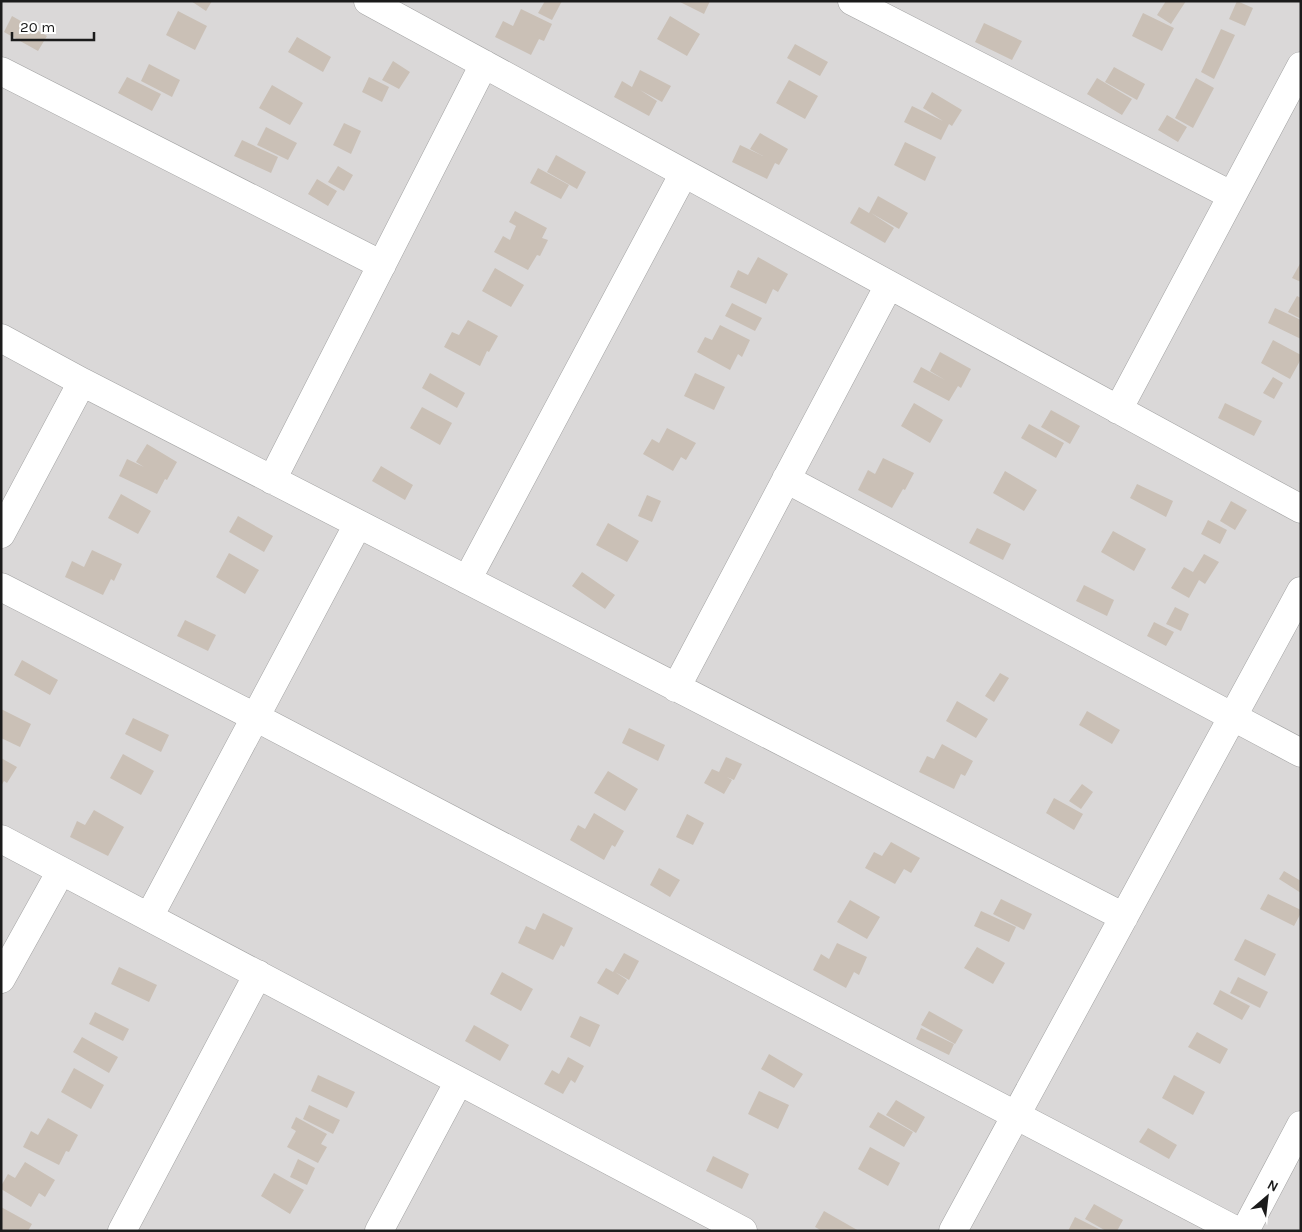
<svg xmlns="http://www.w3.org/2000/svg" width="1302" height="1232" viewBox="0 0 1302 1232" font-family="Karla,sans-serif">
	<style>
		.residential { fill: #dad8d8 }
		.building { fill: #cac0b6 }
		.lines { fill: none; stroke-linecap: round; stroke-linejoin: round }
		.minor-casing { stroke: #a2a2a2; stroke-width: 29 }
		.minor { stroke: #fff; stroke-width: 28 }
	</style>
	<rect width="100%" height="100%" fill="#eeeae0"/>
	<path class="residential" d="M1,1h1300v1230h-1300z"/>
	<path class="building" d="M191,1h21l-6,10z
		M545,1h17l-10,19 -14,-7z
		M678,1h32l-6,13z
		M1166,1h20l-15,23 -14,-9z
		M1237,1l16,7 -8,18 -16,-7z
		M521,9l31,15 -8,17 -5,-2 -8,16 -36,-18 8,-16 10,5z
		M178,11l29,15 -12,24 -29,-15z
		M1143,13l31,15 -12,23 -30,-15z
		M12,16l35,20 -9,15 -34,-19z
		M670,16l30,18 -13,22 -30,-17z
		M984,23l38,18 -10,19 -37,-18z
		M1221,29l14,6 -21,44 -13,-7z
		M297,37l34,20 -8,15 -35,-20z
		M795,44l33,18 -8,14 -33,-18z
		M393,61l17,11 -11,17 -17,-9z
		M149,64l31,16 -8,17 -31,-16z
		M1114,67l31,17 -8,16 -32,-18z
		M640,70l31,16 -9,16 -22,-12 17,11 -8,15 -35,-19 8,-16 10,6z
		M127,77l34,17 -9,17 -34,-18z
		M369,77l20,10 -7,15 -20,-10z
		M1097,78l35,21 -10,16 -35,-21z
		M1196,78l18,10 -21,40 -18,-10z
		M789,80l29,16 -13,23 -29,-16z
		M272,85l31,18 -13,22 -31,-17z
		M932,92l30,18 -10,16 -3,-2 -8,16 -37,-18 8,-16 31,15 -20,-13z
		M1167,115l20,12 -9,15 -20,-12z
		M344,123l17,8 -10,23 -18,-9z
		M266,127l31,16 -9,17 -31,-15z
		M760,133l28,16 -9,16 -4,-2 -8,16 -35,-17 8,-17 23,11 -13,-7z
		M242,140l36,17 -7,16 -37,-17z
		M905,142l31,15 -11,24 -31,-16z
		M556,155l30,17 -9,17 -30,-17z
		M338,166l15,9 -9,16 -16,-9z
		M538,168l31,17 -8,14 -31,-16z
		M317,179l20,12 -9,15 -20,-12z
		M878,196l30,17 -9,16 -28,-16 23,15 -9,15 -35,-20 9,-16 10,6z
		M515,211l32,17 -5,10 6,2 -8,16 -3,-1 -9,15 -34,-18 9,-16 7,4 6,-14 -7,-4z
		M758,257l30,17 -10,18 -5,-3 -7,15 -36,-17 8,-17 10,5z
		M1301,262v20l-9,-4z
		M495,268l29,17 -13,22 -29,-16z
		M1297,296l4,2v21l-13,-7z
		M732,303l30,15 -7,13 -30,-15z
		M1275,308l26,12v19l-33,-16z
		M468,320l30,16 -9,16 -2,-1 -7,15 -36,-19 8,-15 7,3z
		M720,325l30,15 -8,17 -4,-3 -8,16 -33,-18 8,-15 7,3z
		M1273,340l28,15v4l-11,20 -29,-16z
		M940,352l31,17 -10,19 -3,-2 -9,15 -36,-19 8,-15 24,13 -15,-9z
		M430,373l35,20 -8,15 -35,-20z
		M695,373l30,14 -11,23 -30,-14z
		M1273,377l10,6 -9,16 -11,-6z
		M914,403l29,17 -13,23 -29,-17z
		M1225,403l37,18 -8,15 -36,-18z
		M422,407l30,16 -12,22 -30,-17z
		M1051,410l29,16 -10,18 -29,-17z
		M1029,424l35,19 -8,15 -35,-20z
		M667,428l29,15 -10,17 -5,-3 -8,14 -30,-17 9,-15 7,4z
		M147,444l30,18 -10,18 -2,-1 -8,15 -38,-18 8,-17 17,8 -8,-5z
		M883,458l31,15 -9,17 -2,-1 -11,19 -34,-18 10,-20 7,4z
		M381,466l32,19 -8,15 -33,-19z
		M1005,471l32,19 -13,21 -31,-18z
		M1137,484l36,17 -7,16 -36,-19z
		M121,494l30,17 -13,23 -30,-16z
		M647,495l14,6 -9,21 -14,-6z
		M1231,501l16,9 -12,20 -15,-9z
		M238,516l35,20 -9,16 -35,-20z
		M1208,520l19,10 -7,14 -19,-10z
		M608,523l31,18 -12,21 -31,-17z
		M977,528l34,16 -8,16 -34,-17z
		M1113,531l33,18 -12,22 -33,-19z
		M92,550l30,14 -8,17 -3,-2 -8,16 -38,-18 7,-16 12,6z
		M229,553l30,17 -14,24 -29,-17z
		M1204,554l15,8 -14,22 -6,-4 -10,18 -18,-10 13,-21 9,5z
		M582,572l33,23 -10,14 -33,-23z
		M1084,585l30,15 -7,16 -31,-15z
		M1175,607l14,7 -8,17 -15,-7z
		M185,620l31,15 -8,16 -31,-15z
		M1154,622l20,10 -8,14 -19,-10z
		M22,660l36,20 -8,15 -36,-20z
		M1000,673l9,5 -15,24 -9,-6z
		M957,701l31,18 -12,19 -30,-17z
		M1,709l30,15 -11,23 -19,-9z
		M1087,711l33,19 -8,14 -33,-19z
		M133,718l36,17 -8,17 -36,-18z
		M629,728l36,17 -7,16 -36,-18z
		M942,744l31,17 -8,15 -4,-2 -7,15 -35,-17 8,-16 7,3z
		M123,754l31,17 -13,24 -31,-17z
		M726,757l16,7 -8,16 -7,-3 5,3 -8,14 -20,-11 8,-14 7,3z
		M1,758l16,9 -10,16 -3,-2 -3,5z
		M608,771l30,18 -13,22 -31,-18z
		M1082,784l11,8 -12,17 -12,-8z
		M1054,798l29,16 -9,16 -28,-17z
		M94,810l30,17 -16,29 -38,-19 7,-16 8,4z
		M594,813l30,18 -9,16 -3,-2 -8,15 -34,-20 8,-15 7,4z
		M687,814l17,9 -11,22 -17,-8z
		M891,842l29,16 -9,15 -7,-4 -9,15 -30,-16 9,-16 8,4z
		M659,868l21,12 -10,17 -20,-12z
		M1284,871l17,10v12l-22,-14z
		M1268,894l33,16v3l-7,13 -34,-17z
		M1001,899l31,15 -8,16 -31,-16z
		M850,900l30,17 -13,22 -30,-17z
		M981,911l35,16 -7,15 -35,-16z
		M543,913l30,15 -9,19 -3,-2 -8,15 -35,-17 8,-17 9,4z
		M1245,939l31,15 -11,22 -31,-16z
		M837,943l30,14 -8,18 -5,-3 -8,16 -33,-18 8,-16 8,5z
		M977,947l28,16 -12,21 -29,-16z
		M624,953l15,8 -10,19 -14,-8 12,8 -9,15 -21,-12 9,-15 7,4z
		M119,967l38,18 -8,17 -38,-18z
		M502,972l31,17 -12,22 -31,-17z
		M1238,977l30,15 -8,16 -30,-15z
		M1220,990l30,16 -8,14 -29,-16z
		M929,1011l34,19 -8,14 -34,-19z
		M95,1012l34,17 -6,12 -34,-17z
		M580,1016l20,9 -10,22 -20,-10z
		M474,1025l35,20 -9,16 -35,-20z
		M921,1028l33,16 -5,11 -33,-16z
		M1197,1032l31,17 -8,15 -32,-17z
		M82,1037l36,20 -9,16 -36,-21z
		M769,1054l34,20 -9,14 -33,-19z
		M568,1057l16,9 -9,17 -4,-3 -8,14 -19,-10 8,-14 7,4z
		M74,1068l30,17 -13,24 -30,-17z
		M318,1075l37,17 -8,16 -36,-17z
		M1174,1075l31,17 -12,23 -31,-17z
		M759,1091l30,14 -11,24 -30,-15z
		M896,1100l29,17 -9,16 -30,-18z
		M309,1105l31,15 -7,14 -30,-15z
		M878,1112l35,20 -9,15 -35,-20z
		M296,1117l31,17 -6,10 6,3 -9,16 -31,-16 9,-16 -5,-3z
		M48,1118l30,17 -9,17 -3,-1 -7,14 -36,-18 8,-16 7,4z
		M1148,1128l29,17 -8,14 -30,-17z
		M870,1147l30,16 -12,23 -30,-17z
		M713,1156l36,18 -7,15 -36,-18z
		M298,1159l17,9 -8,17 -17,-8z
		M25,1162l30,18 -10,17 -6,-4 -8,14 -30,-18v-3l7,-12 7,4z
		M274,1173l30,17 -14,24 -29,-18z
		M1094,1204l29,16 -6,11h-11l-21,-12z
		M1,1207l31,17 -4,7h-27z
		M824,1211l35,20h-37l-7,-4z
		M1075,1217l28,14h-35z"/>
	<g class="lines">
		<defs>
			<path id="minor" d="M368,1l933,508
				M852,1l379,194
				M1,71l381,194
				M1,338l81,44 1042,535
				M1118,410l183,-344
				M786,479l515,274
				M272,480l212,-416
				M1,534l81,-152
				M467,580l217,-407
				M1,587l254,130 982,514
				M676,688l213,-403
				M1,839l742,392
				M149,917l209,-393
				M1,979l60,-108
				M122,1231l136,-257
				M379,1231l80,-150
				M953,1231l348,-640
				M1245,1231l56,-106"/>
		</defs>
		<use href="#minor" class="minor-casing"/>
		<use href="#minor" class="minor"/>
	</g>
	<rect width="1302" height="1232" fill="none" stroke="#1b1b1b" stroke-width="5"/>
	<g transform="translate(1267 1197) rotate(28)" stroke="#ffffff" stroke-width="4" paint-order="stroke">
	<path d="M0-4L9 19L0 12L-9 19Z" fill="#1b1b1b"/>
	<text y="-8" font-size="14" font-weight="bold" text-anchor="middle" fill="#1b1b1b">N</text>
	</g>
	<path d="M12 32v8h82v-8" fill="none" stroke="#1b1b1b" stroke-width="2.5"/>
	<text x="20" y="32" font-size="15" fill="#1b1b1b" stroke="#ffffff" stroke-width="4" paint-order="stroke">20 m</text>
</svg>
